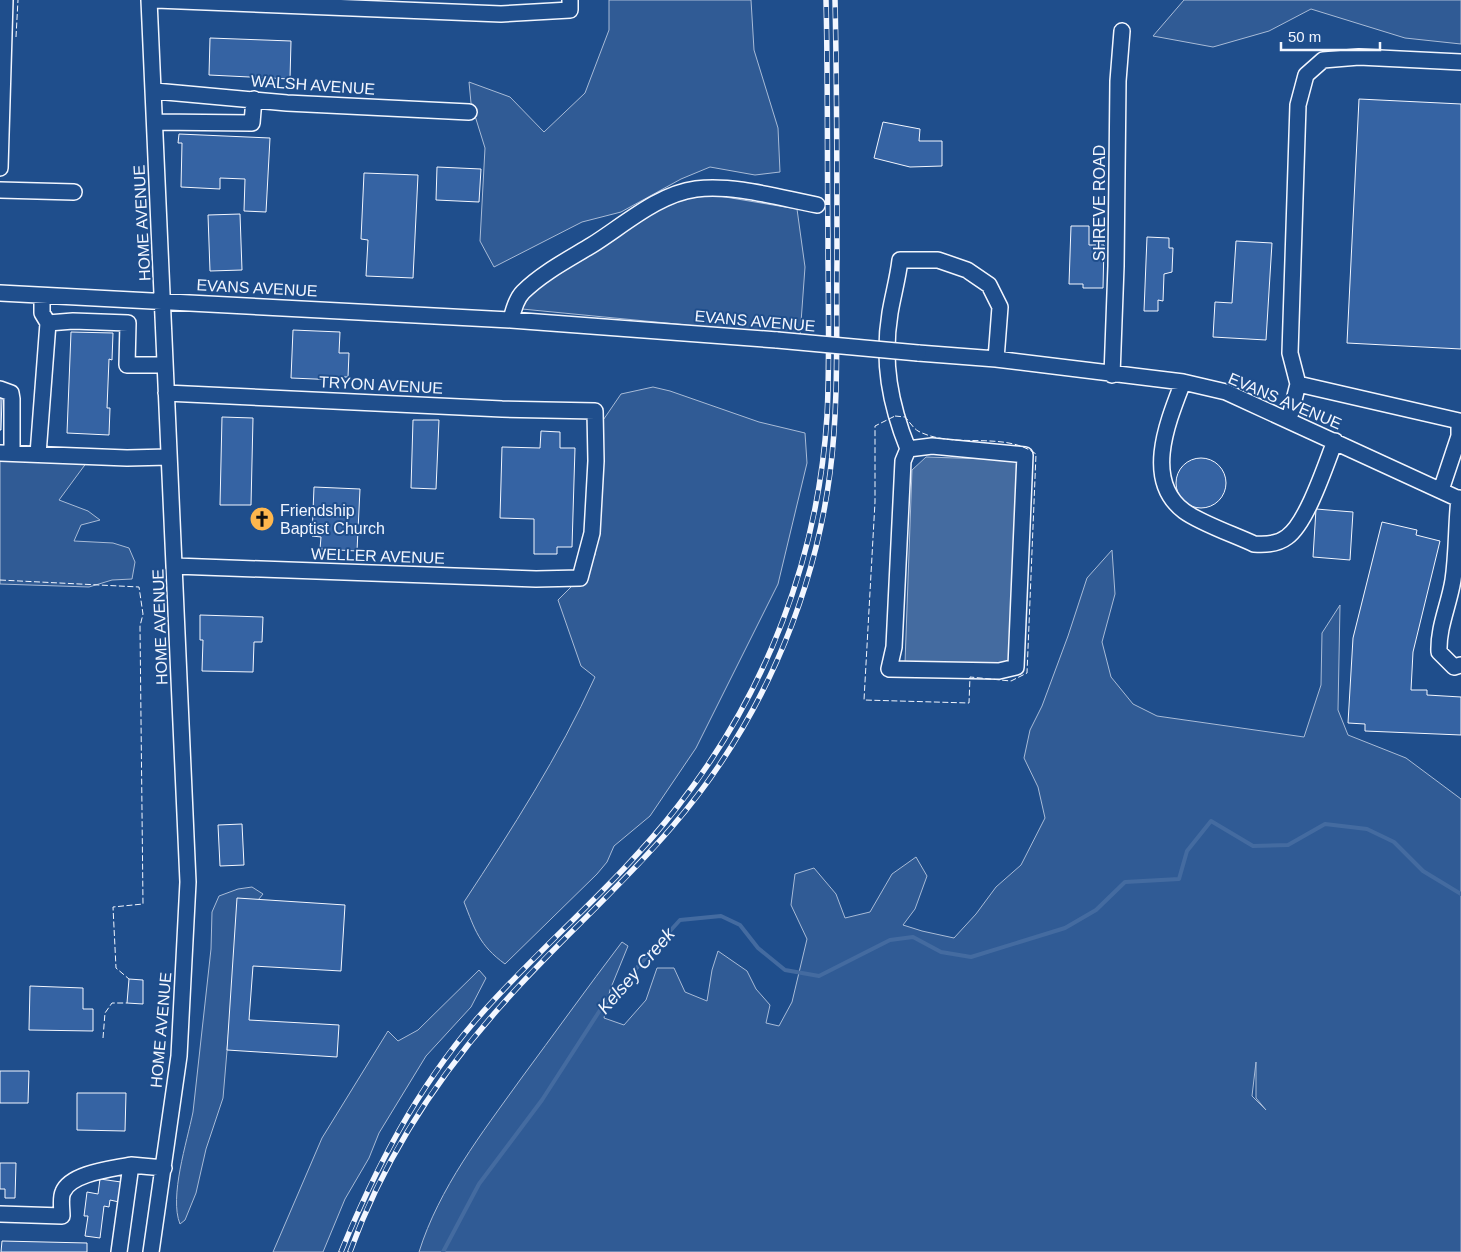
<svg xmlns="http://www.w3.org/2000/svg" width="1461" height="1252" viewBox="0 0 1461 1252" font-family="Helvetica,sans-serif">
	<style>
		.green { fill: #305b95; stroke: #a8bbd7; fill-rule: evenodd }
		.water { fill: #446ba0; stroke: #a8bbd7 }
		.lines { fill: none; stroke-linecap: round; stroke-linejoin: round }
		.stream { stroke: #446ba0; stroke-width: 4 }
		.building { fill: #3563a3; stroke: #f2f6ff }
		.minor-casing { stroke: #f2f6ff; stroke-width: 18 }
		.minor { stroke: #1f4e8c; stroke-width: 15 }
		.rail-casing { stroke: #f2f6ff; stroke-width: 5.5 }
		.rail { stroke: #1f4e8c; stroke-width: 4; stroke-dasharray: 11; stroke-linecap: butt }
		.minor-bridge-casing { stroke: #f2f6ff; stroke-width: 18; stroke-linecap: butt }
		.minor-bridge { stroke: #1f4e8c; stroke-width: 15 }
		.fence { stroke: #f2f6ff; stroke-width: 1; stroke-dasharray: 6 2.5; stroke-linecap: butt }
		.labels { text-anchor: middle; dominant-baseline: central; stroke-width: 4; stroke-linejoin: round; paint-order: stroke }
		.street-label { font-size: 16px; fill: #f2f6ff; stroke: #1f4e8c }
		.poi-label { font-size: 16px; fill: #f2f6ff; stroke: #1f4e8c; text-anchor: start }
		.water-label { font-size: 18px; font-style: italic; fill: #f2f6ff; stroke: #1f4e8c }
	</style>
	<rect width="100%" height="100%" fill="#1f4e8c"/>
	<path class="green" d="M609,0h142l3,50 24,78 2,44 -25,3 -45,-8 -29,12 -60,33 -39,10 -88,45 -14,-26 5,-93 -14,-45 -2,-21 41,15 34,35 41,-39 24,-63z
		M1184,0h277v44l-56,-6 -94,-29 -42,22 -56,16 -60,-11z
		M695,192l102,17 8,58 -5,69 -278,-27 13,-22 125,-82z
		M653,387l17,4 89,31 46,11 2,30 -29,121 -82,164 -46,68 -36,30 -7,16 -10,12 -92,90c-26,-19 -30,-34 -41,-62 48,-73 95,-146 131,-225l-14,-11 -23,-66 22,-22 15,-23 6,-58 -4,-68 24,-35z
		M0,458l87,4 -28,38 29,11 12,9 -19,5 -7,16 39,2 16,5 6,14 -3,17 -20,1 -23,7 -89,-3z
		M1112,550l3,44 -13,48 9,35 22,27 24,12 147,21 17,-52 1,-52 18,-28 -2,105 10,25 58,23 55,41v453h-1042c20,-64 63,-119 101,-172 34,-46 67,-92 102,-138l6,4 -18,44 -6,28 20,7 22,-25 11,-32h17l11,24 22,9 5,-31 6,-19 29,20 9,18 14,16 -4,18 13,3 13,-24 15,-63 -16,-34 4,-31 19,-6 22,26 9,24 25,-6 22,-38 24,-17 11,19 -12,33 -12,16 19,6 32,7 22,-24 20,-27 25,-22 24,-47 -7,-31 -14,-29 6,-28 12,-24 26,-70 19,-58zM1256,1062v36l10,12 -14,-14z
		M252,887l11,7 -14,17 -20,116 -6,71 -17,51 -10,44 -11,27 -5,4c-11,-27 7,-82 13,-112l18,-163 1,-37 7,-16 19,-7z
		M479,970l7,8 -15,29 -45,49 -47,77 -10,25 -24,41 -22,53h-50l49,-114 66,-107 10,10 20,-11z"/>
	<path class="water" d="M926,457l91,3 -8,207 -104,-4 7,-193z"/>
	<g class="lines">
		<path class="stream" d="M443,1252l36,-68 63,-84 62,-96 76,-84 41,-4 19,9 18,23 27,22 34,6 71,-36 23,-3 28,15 30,5 94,-29 31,-18 29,-28 54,-3 8,-28 24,-30 42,25 35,-1 37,-21 42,5 27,13 29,29 38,23"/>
	</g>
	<path class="building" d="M210,38l81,3 -1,38 -81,-4z
		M1359,99l102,5v245l-114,-6z
		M883,122l37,7 -1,12h23v25l-32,1 -36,-9z
		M179,134l91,4 -4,74 -22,-1 1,-32 -25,-1v11l-39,-2 1,-44h-4z
		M437,167l44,2 -2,33 -43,-2z
		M364,173l54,2 -5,103 -47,-2 2,-36 -7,-1z
		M240,214l2,56 -32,1 -2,-56z
		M1071,226h18v19h15l-1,43h-20v-4h-14z
		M1147,237l22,1v10h4l-1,24 -8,2 -1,27 -5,-1v11h-14z
		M1236,241l36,2 -6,97 -53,-3 2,-35 17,1z
		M293,330l47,2 -1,21h10l-1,24h-10v3l-47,-2z
		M71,332l42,1 -1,27 -3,-1 -2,49h3l-1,27 -42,-2z
		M0,398h2l-1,32h-1z
		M222,417l31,1 -2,87h-31z
		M413,420h26l-3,69 -25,-1z
		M541,431l19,1v16h15l-3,99h-15v7h-23v-35l-34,-1 2,-71 38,1z
		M1176 483a25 25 0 1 1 50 0a25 25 0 1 1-50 0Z
		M314,487l46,2 -3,62 -37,-2 1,-12 -9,-1z
		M1316,509l37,3 -3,48 -37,-3z
		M1382,522l35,8 -1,5 24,6 -27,111 -2,38h16v5l34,2v38l-96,-4v-7l-17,-1 5,-85z
		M200,615l63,2 -1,25h-8l-1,30 -51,-1 1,-31h-3z
		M242,824l2,41 -24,1 -2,-41z
		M237,898l108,7 -4,66 -88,-5 -4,54 90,5 -2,32 -110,-7z
		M129,979l14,1v24l-16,-1z
		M30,986l53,2v21h10v22l-64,-1z
		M0,1071h29l-1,32h-28z
		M77,1093h49l-1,38 -48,-1z
		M0,1163h16l-1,35h-10v-9h-5z
		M100,1179l21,3 -2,20 -9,-2 -1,7 -5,-1 -4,32 -15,-2 3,-20h-4l3,-24 11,2z
		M2,1241l85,2v9h-86z"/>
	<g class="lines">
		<defs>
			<path id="minor" d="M149,0l39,882 -9,174 -28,196
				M156,0l345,14 69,-4v-10
				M155,91l132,12 182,9
				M155,122l97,1 2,-24
				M0,168l5,-168
				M0,190l74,2
				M0,293l511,27 266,20
				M511,320c2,-9 5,-21 12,-28 19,-19 46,-33 69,-47 32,-20 66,-51 104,-56 37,-5 84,9 121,16
				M48,323l25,-2 55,2 -1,42h38
				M918,353l78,6 187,23 43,10 235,108
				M1112,375l4,-109 2,-185 4,-50
				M1183,382c-15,39 -40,98 1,129 16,12 51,24 70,33 12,1 24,0 33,-7 20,-14 39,-73 48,-96
				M1298,384l-8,-31 8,-248 8,-30 17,-15 36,-3 102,5
				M0,389l11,4 1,6v54
				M166,393l336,16 93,2 1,50 -4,72 -12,45 -44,1 -361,-13
				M1289,420l9,-36 161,37v15l-18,54
				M908,449l-5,12 -9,186 -5,22 110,2 17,-4 9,-212 -93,-9 -24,3c-18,-45 -26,-87 -18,-136 3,-18 8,-35 10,-53h38l29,10 22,15 11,22 -4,52
				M0,453l127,5 42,-1
				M38,454l10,-131 -6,-10v-17
				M1459,498c-3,28 -2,55 -6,82 -4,25 -15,47 -14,72l15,15 7,-2
				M0,1214l62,2c0,-7 -2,-18 1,-24 8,-19 49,-23 68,-27
				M119,1252l12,-87 33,3"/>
		</defs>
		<use href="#minor" class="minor-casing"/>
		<use href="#minor" class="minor"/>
		<defs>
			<path id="rail" d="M341,1252c34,-83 75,-162 134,-231 64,-74 143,-137 203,-215 88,-113 140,-247 149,-390 3,-58 1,-117 1,-176 -1,-80 0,-160 -2,-240
				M350,1252c33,-92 85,-172 150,-245 54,-62 117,-116 171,-179 86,-99 142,-225 159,-355 9,-70 6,-141 7,-212 0,-87 0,-174 -2,-261"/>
		</defs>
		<use href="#rail" class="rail-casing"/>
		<use href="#rail" class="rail"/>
		<defs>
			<path id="minor-bridge" d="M777,340l141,13"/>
		</defs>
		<use href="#minor-bridge" class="minor-bridge-casing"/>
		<use href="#minor-bridge" class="minor-bridge"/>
		<path class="fence" d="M16,37l2,-37
			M895,416l10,1c4,4 8,11 13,14 36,19 85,-1 118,23l-9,219 -16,8 -41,-4 -1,26 -105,-3 11,-198v-76z
			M0,580l139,7 4,27 -3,12 3,278 -30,3 3,61 13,11
			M103,1038l2,-25 7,-10h15"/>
	</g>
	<defs>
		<symbol id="church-disc" viewBox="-11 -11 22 22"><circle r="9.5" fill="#ffb74d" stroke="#1f4e8c"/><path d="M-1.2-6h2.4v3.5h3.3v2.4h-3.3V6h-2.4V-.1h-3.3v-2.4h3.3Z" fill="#111"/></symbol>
	</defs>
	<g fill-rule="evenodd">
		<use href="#church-disc" x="248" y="505" width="28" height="28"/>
	</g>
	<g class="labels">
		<g class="street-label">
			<text transform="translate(313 85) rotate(4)">WALSH AVENUE</text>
			<text transform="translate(1099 203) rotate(-90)">SHREVE ROAD</text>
			<text transform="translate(142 223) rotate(-93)">HOME AVENUE</text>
			<text transform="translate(257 288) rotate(3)">EVANS AVENUE</text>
			<text transform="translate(755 321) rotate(5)">EVANS AVENUE</text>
			<text transform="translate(381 385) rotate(3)">TRYON AVENUE</text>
			<text transform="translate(1285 401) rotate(23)">EVANS AVENUE</text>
			<text transform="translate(378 556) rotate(2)">WELLER AVENUE</text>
			<text transform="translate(160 627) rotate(-92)">HOME AVENUE</text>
			<text transform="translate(161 1030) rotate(-85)">HOME AVENUE</text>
		</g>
		<g class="poi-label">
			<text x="280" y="510">Friendship<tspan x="280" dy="18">Baptist Church</tspan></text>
		</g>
		<g class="water-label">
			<text transform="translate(636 971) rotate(-49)">Kelsey Creek</text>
		</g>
	</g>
	<path d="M1281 42v8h99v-8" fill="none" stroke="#f2f6ff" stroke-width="2.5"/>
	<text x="1288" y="42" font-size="15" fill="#f2f6ff" stroke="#1f4e8c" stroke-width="4" paint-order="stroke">50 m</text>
</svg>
